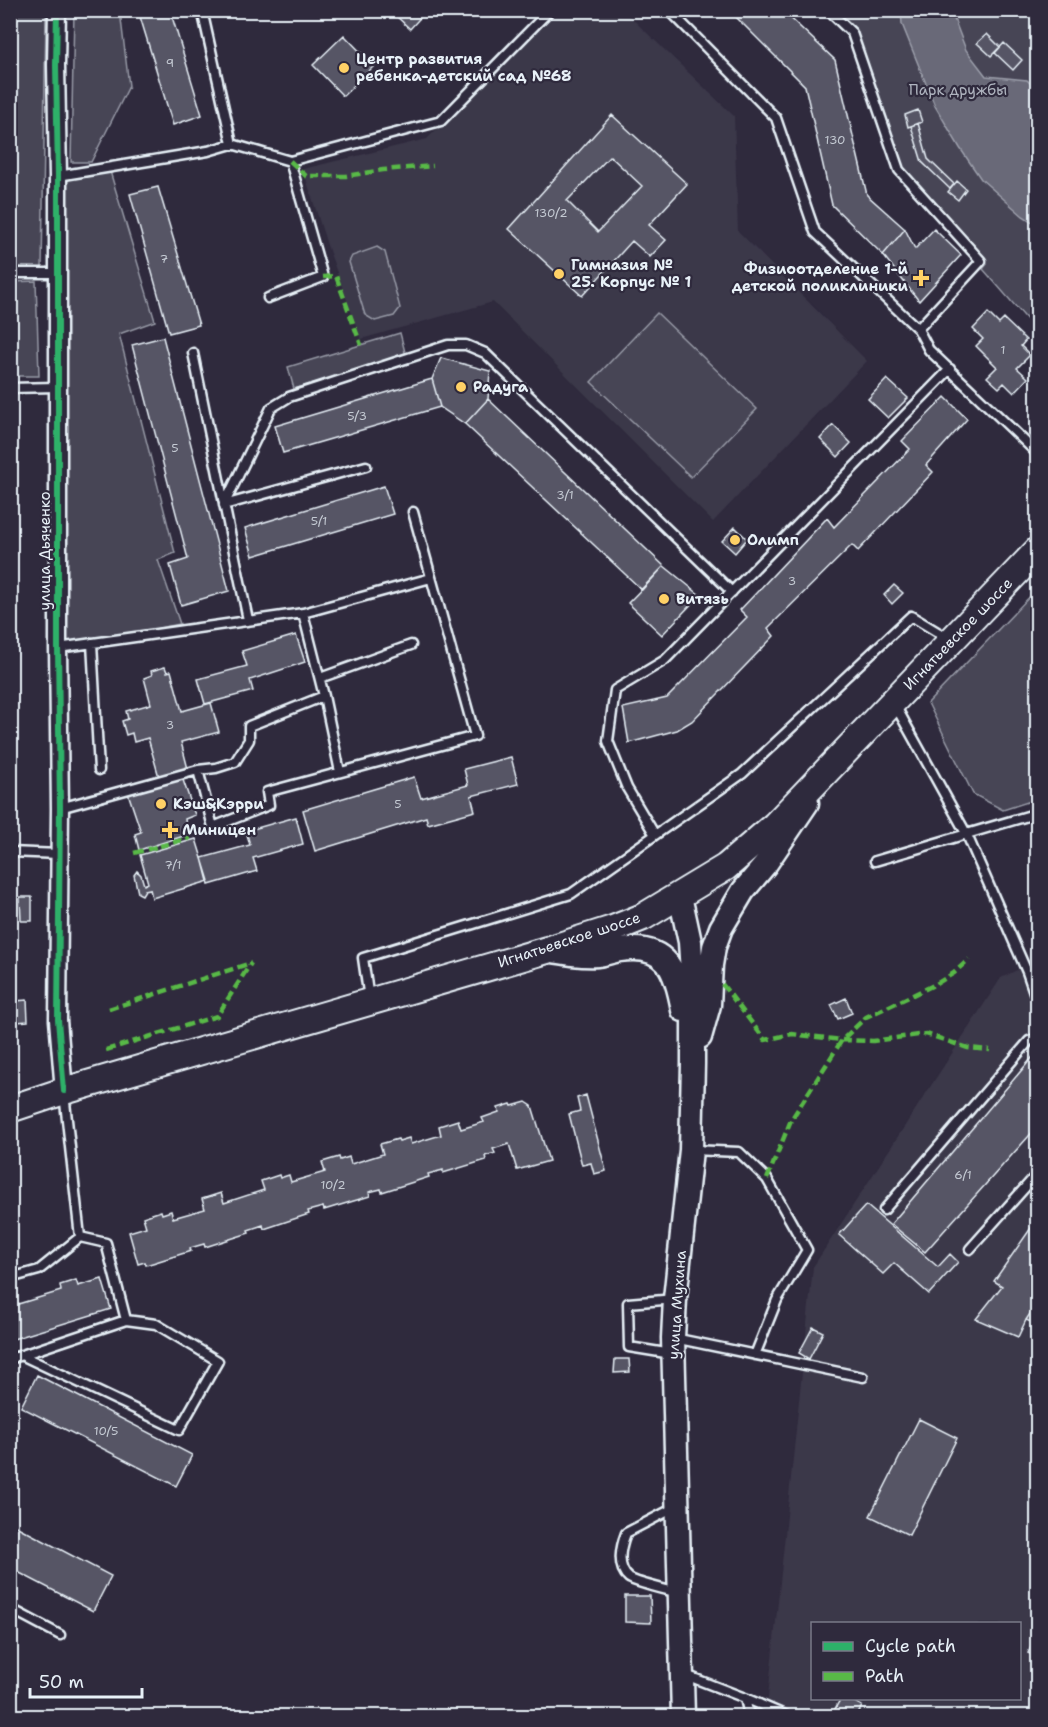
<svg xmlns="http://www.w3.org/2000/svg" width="1048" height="1727" viewBox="0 0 1048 1727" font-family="'Shantell Sans',sans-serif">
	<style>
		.built { fill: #3b3749; fill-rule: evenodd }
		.green { fill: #464455; stroke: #979aa6; stroke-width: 1.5 }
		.water { fill: #696978; stroke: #9c9fab; stroke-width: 1.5 }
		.building { fill: #575565; stroke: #e8f1f8; stroke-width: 1.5; fill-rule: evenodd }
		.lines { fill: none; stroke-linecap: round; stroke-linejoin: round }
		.lane-casing { stroke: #e8f1f8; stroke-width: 13 }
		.street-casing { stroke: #e8f1f8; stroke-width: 21 }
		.secondary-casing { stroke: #e8f1f8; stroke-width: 27 }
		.primary-casing { stroke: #e8f1f8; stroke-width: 30 }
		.lane { stroke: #2f2a3d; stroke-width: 8 }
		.street { stroke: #2f2a3d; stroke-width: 16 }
		.secondary { stroke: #2f2a3d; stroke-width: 22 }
		.primary { stroke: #2f2a3d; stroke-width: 26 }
		.quiet { stroke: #58b947; stroke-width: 4.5; stroke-dasharray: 9 4.5; stroke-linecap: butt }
		.cycleway-casing { stroke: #2f2a3d; stroke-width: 10 }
		.cycleway { stroke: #2db169; stroke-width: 6 }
		.poi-dot { fill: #ffd166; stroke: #2f2a3d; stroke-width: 2 }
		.labels { text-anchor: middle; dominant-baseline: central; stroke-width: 4.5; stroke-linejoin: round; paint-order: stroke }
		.number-label { font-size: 12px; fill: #c4cad3 }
		.poi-label { font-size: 15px; font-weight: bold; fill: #e8f1f8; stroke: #2f2a3d; text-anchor: start }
		.park-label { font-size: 15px; fill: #afb4bf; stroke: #2f2a3d }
		.street-label { font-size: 15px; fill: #e8f1f8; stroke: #2f2a3d }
	</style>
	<rect width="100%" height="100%" fill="#2f2a3d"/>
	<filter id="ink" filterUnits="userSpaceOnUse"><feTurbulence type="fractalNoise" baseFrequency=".0167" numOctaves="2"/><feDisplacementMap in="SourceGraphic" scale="12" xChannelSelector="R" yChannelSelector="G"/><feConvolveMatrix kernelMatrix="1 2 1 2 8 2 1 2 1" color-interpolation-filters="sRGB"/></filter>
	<g filter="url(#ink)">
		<path class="built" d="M555,11h69l110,105 4,115 129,130 -154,161 -220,-220 -132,37 -34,-94 -24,-76 124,-30z
			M1037,960v756h-271l47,-449 188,-289zM812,1624h208v74h-208z"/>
		<path class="green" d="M11,10l35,1 -4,257 -31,-1z
			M74,11h46l9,75 -38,76h-20z
			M835,11h202v320l-54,-62 4,-5 -85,-98 -55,-145z
			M109,168l46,153 -36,13 56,219 -17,7 22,64 -122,24v-472z
			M377,247l8,5 15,56 -6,8 -19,5 -10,-6 -16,-53 3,-6z
			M36,281l3,95h-28v-94z
			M657,313l100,96 -66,68 -100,-95z
			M400,333l6,23 -112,33 -6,-22z
			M1037,589v210l-34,11 -30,-16 -45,-91z"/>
		<path class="water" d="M901,11h50l15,39 20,26 41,4 10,10v135l-14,-9 -42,-37 -21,-31 -25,-42 -33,-82z"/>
		<path class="building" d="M138,10h32l32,105 -29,10z
			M393,10h34l-17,19 -18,-17z
			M729,10h53l53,50 32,135 38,34 -22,26 -51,-50 -27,-119z
			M987,34l13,13 -9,9 -14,-13z
			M344,35l30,31 -31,30 -30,-31z
			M1004,43l18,17 -9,10 -18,-17z
			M918,110l4,12 -14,5 -3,-12z
			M612,115l75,69 -38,41 17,15 -16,17 -18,-16 -50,55 -73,-67zM610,156l32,30 -44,46 -31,-31z
			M918,123l10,36 26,25 -4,5 -28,-27 -11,-36z
			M957,181l9,8 -8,11 -10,-8z
			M158,187l41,138 -30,8 -39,-139z
			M905,229l10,20 19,-20 27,26 -42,46 -36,-46z
			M988,313l11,11 5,-5 22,21 -5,6 9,9 -13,13 11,10 -14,15 -10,-10 -5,5 -12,-11 10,-10 -21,-21 7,-7 -10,-10z
			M163,337l66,254 -48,14 -11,-40 18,-6 -56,-214z
			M441,358l49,13 -2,28 -23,25 -25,-17 -8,-28z
			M432,379l8,28 -157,46 -8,-27z
			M887,379l21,19 -20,20 -20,-19z
			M945,397l22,22 -41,46 7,7 -75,79 -6,-6 -84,83 6,8 -82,85 -15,9 -48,13 -6,-35 44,-10 80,-81 -7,-7 87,-92 7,9 76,-78 -8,-8z
			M488,399l176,167 -22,24 -177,-166z
			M833,425l18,18 -13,14 -18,-18z
			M384,486l9,28 -140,42 -8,-28z
			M735,527l12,12 -12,14 -13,-12z
			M664,566l36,29 -38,40 -34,-32z
			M894,585l9,8 -11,11 -8,-9z
			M296,635l9,27 -55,18 3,11 -48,13 -7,-25 49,-13 -5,-15z
			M165,667l2,5 4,-1 11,40 29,-8 8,29 -38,10 7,27 -29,8 -11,-39 -14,4 -2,-9 -6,2 -4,-14 6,-2 -2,-8 25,-7 -7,-26 8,-3 -1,-4z
			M511,757l7,27 -47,12 4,15 -47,13 -2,-7 -111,34 -12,-41 111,-33 7,21 47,-13 -4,-16z
			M182,777l13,38 -10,4 2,16 -48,15 -4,-16 6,-2 -13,-39z
			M296,817l7,27 -50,14 4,13 -48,14 -7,-27 48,-13 -4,-14z
			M196,839l13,42 -57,17 -2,-9 -5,1 -3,5 -4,-2 -4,-18 3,-4 4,4 3,10 4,-2 -8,-28z
			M20,897h12v24h-11z
			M846,998l6,15 -14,6 -7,-14z
			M27,1000l1,21 -11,1 -2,-21z
			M1037,1052l1,74 -113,126 -34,-28z
			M586,1095l20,76 -12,3 -3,-11 -9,2 -13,-51 11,-3 -3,-13z
			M526,1102l6,4 17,55 -32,9 -8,-26 -16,5 2,4 -10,3 1,4 -43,13v-3l-15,4 1,3 -47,15 -1,-3 -12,3 1,4 -46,14 -1,-3 -15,4 1,3 -45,15 -1,-4 -15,5 1,3 -44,14 -1,-3 -14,4 1,3 -45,14 -1,-3 -7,2 -9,-32 17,-5 -3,-10 18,-6 1,3 9,-3 2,7 32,-9 -3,-10 19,-6 3,10 40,-13 -3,-9 18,-6 1,3 9,-3 2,7 34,-10 -3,-10 17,-5 1,3 9,-3 2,7 32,-10 -3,-10 18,-5 1,2 10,-3 2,6 30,-9 -2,-9 19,-6 3,9 23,-7 -2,-4 17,-6 -1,-4 13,-4 1,2z
			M866,1205l72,62 12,-13 8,8 -29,32 -35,-31 -11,11 -44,-39z
			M1038,1218v84l-12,18 -8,17 -42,-18 26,-33 -8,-5z
			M102,1279l9,30 -101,31v-40l6,-1 2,5 43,-13 -1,-6 16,-5 2,6z
			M1038,1302v23l-12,-5z
			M813,1327l10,5 -14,27 -10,-6z
			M615,1359h14l1,13 -16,1z
			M37,1375l155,80 -16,31 -155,-79z
			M919,1419l38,19 -48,97 -39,-19z
			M10,1523l101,53 -18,35 -83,-43z
			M625,1596h25l1,27 -26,-1z
			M1038,1633v24l-10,-4z
			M841,1698h7l14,8 -5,10h-26z"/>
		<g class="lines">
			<defs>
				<path id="lane" d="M202,10l30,134
					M669,10l107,108 39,114 103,97 11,21 109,104
					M828,10l24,23 47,137 82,91 -63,68
					M58,176l150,-25 24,-7 58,17 151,-40 109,-111
					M10,273h48
					M268,298l55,-21 -33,-116
					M193,353l55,267
					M10,388l47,-1
					M224,505l47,-97 18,-11 159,-52h18l19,8 247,239
					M224,505l142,-39
					M303,613l128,-35
					M92,643l7,127
					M58,648l245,-35 21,83 16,76
					M320,678l91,-33
					M895,705l72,130 60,137 11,32
					M198,770l15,57 56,-22 -2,-13 208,-56 -62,-224
					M60,808l138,-38 18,-2 19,-6 14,-22v-14l75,-30
					M655,835l-28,-47 -19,-47 7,-51 50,-30 285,-291
					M10,852l49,2
					M875,861l163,-48
					M1027,972l11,-5
					M369,999l-6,-41 208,-64 171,-120 169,-158 38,23
					M692,1150l47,2 28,27 40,71 -30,50 -22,55
					M884,1210l145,-169 9,-3
					M970,1249l68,-76
					M10,1278l29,-8 41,-33 -16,-144
					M674,1338l189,39
					M672,1354l-43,-7 -1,-44 47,-4
					M21,1355l158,75 39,-69 -62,-37 -30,-4
					M10,1359l116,-39 -20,-77 -26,-6
					M674,1508l-48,25c-5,13 -10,34 3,45 5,4 41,13 50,15
					M10,1611l3,-1 47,25
					M683,1674l62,24 42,18
					M745,1698l4,18"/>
				<path id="street" d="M57,10l-1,55 2,111v472l2,160 -2,212 6,71"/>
				<path id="secondary" d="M680,896l10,46 3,45v77l-2,86 -16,149 -2,39 10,378
					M547,950c17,3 34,6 51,5 7,-1 15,-4 22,-5 48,-7 56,21 63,60
					M700,1037l9,-32 2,-40 3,-18 7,-19 22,-37 22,-26 42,-62"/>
				<path id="primary" d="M10,1109l54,-18 483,-141 66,-21 30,-12 83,-50 49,-42 263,-275"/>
			</defs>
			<use href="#lane" class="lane-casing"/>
			<use href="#street" class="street-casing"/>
			<use href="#secondary" class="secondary-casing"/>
			<use href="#primary" class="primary-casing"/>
			<use href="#lane" class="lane"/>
			<use href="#street" class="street"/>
			<use href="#secondary" class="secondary"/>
			<use href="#primary" class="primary"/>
			<path class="quiet" d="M290,161l16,15h40l37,-6 50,-4
				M323,277l13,-1 25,69
				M134,853l56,-15
				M722,984l43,56 27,-6 50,6 31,1 53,-7 42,14 22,2
				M109,1009l142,-46
				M106,1050l111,-34 34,-53
				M767,1179l24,-59 51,-80 24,-23 70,-33 18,-11 15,-14"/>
			<defs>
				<path id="cycleway" d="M57,10l-1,55 2,111v472l2,160 -2,212 6,71"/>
			</defs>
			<use href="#cycleway" class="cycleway-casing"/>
			<use href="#cycleway" class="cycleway"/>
		</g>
	</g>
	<g class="poi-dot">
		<circle cx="344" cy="68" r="6"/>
		<circle cx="559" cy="274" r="6"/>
		<path d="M918 269h6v6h6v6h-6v6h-6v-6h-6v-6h6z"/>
		<circle cx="461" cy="387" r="6"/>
		<circle cx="735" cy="540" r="6"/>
		<circle cx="664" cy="599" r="6"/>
		<circle cx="161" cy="804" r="6"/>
		<path d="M167 821h6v6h6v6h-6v6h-6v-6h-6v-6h6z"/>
	</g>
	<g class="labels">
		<g class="number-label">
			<text x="170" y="63">9</text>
			<text x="835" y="140">130</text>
			<text x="551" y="213">130/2</text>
			<text x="164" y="259">7</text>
			<text x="1003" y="350">1</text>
			<text x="357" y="416">5/3</text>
			<text x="175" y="448">5</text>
			<text x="565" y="495">3/1</text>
			<text x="319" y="521">5/1</text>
			<text x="792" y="581">3</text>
			<text x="170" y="725">3</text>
			<text x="398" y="804">5</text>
			<text x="173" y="865">7/1</text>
			<text x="963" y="1175">6/1</text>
			<text x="333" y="1185">10/2</text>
			<text x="106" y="1431">10/5</text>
		</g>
		<g class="poi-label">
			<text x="356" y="59">Центр развития<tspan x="356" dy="17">ребенка-детский сад №68</tspan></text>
			<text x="571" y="265">Гимназия №<tspan x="571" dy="17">25. Корпус № 1</tspan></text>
			<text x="908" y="269" text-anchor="end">Физиоотделение 1-й<tspan x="908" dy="17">детской поликлиники</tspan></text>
			<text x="473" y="387">Радуга</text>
			<text x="747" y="540">Олимп</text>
			<text x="676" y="599">Витязь</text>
			<text x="173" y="804">Кэш&amp;Кэрри</text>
			<text x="182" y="830">Миницен</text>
		</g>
		<g class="park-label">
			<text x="958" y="90">Парк дружбы</text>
		</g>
		<g class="street-label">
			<text transform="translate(45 551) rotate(-90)">улица Дьяченко</text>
			<text transform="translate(958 634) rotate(-46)">Игнатьевское шоссе</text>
			<text transform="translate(569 940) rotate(-18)">Игнатьевское шоссе</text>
			<text transform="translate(677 1305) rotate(-86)">улица Мухина</text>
		</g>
	</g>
	<rect width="1048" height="1727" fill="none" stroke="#2f2a3d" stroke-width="36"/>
	<rect x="18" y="18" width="1012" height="1691" fill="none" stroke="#e8f1f8" stroke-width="2" filter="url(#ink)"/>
	<rect x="811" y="1622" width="210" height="78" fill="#2f2a3d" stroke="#797a88" stroke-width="1.5"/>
	<rect x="823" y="1642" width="30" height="9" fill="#2db169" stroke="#797a88" stroke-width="1.5"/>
	<text x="865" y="1652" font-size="18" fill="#e8f1f8">Cycle path</text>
	<rect x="823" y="1672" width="30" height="9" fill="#58b947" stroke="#797a88" stroke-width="1.5"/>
	<text x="865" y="1682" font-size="18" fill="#e8f1f8">Path</text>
	<path d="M30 1688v9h112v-9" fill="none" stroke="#e8f1f8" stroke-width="3"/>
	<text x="39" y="1688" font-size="18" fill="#e8f1f8" stroke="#2f2a3d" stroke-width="4.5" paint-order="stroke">50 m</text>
</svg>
